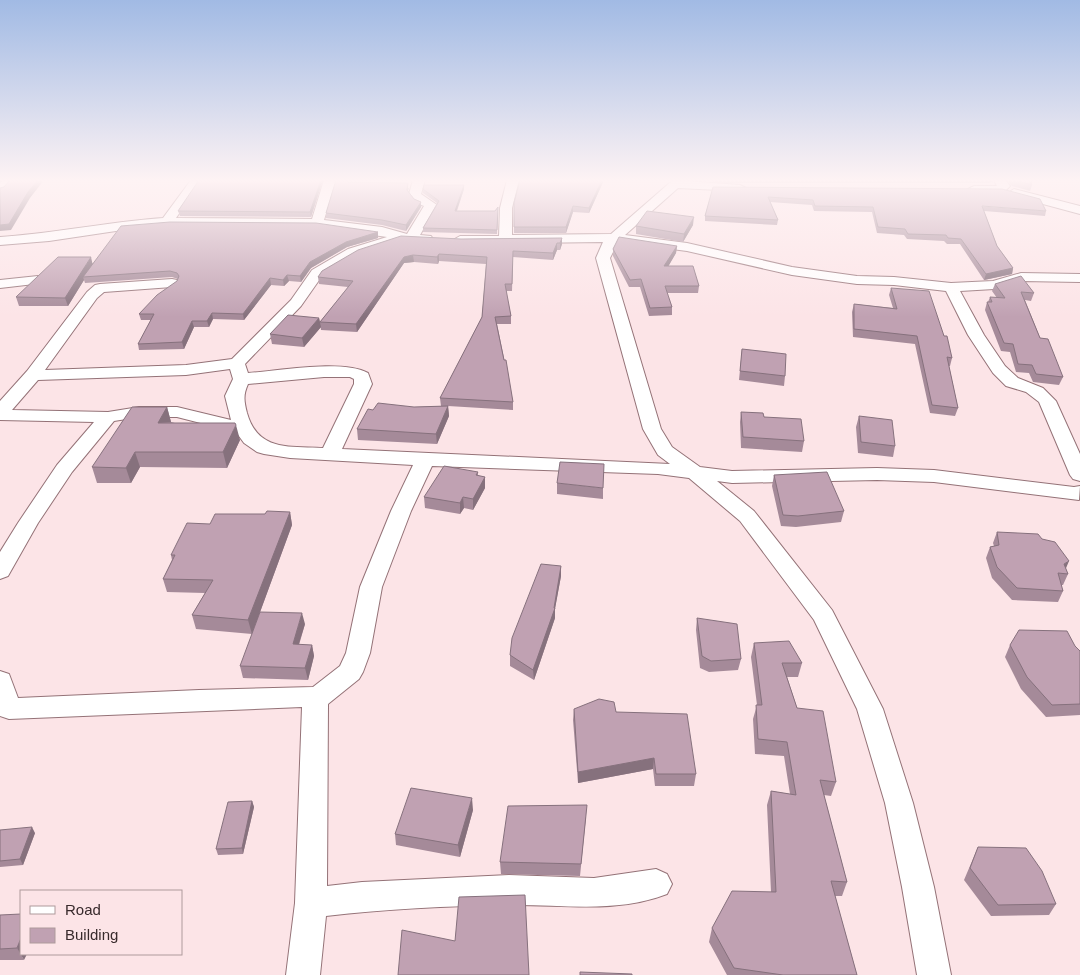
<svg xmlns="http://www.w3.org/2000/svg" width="1080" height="975" viewBox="0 0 1080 975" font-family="Helvetica,sans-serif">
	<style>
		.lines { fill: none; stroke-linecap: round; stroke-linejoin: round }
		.street-casing { stroke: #947277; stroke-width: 2 }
		.street { fill: #fff; fill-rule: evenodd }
		.wall { fill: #a58a99 }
		.shaded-wall { fill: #86717d }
		.building { fill: #c0a1b2; stroke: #86717d }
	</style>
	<rect width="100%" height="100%" fill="#fce4e7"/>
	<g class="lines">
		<defs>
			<path id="street" d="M3,180h12l-11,11 -4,1v-9z
				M191,180h11l-26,38 136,1 12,-39h12l-12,40 58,7 25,7 17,-28 -8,-3 -7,-9 4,-14h12l-4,14 16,11 -17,30 11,1 2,3 -2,3 -30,-1 -43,14 -36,21 -21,30 -56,58 3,9c31,-2 94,-14 120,0l4,11 -30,65 328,15 -12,-9 -15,-26 -47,-171 7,-16 -143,2 -7,-4 7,-4h39l1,-28 7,-28h12l-7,28v27l99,-1 62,-54 67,5 6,3 -6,3 -62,-3 -53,47 62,8 105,24 65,9 37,1 57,6 42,-2 28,-8 59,1v8l-58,-1 -28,8 -34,2 24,44 21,31 13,12 25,10 13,13 24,53v27l-7,-2 -3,-4 -31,-73 -13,-10 -20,-6 -13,-13 -25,-38 -22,-44 -52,-6 -37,-1 -65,-9 -105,-24 -69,-9 -8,16 51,171 11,18 28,20 32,4 145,-3 57,2 140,17 6,-1 -1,14 -145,-18 -57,-2 -145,3 -15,-2 37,30 78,99 51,99 30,94 21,84 17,88h-34l-15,-88 -17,-84 -28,-94 -43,-89 -74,-99 -51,-43 -31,-4 -226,-8 -21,45 -29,76 -12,66 -7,19 -4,7 -31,25 -1,182 35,-4 147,-7 85,3 62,-9 11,5 5,10 -5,10c-51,20 -106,10 -159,11 -60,1 -122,4 -182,11l-6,59h-34l9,-72 7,-196 -293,12 -9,-3v-45l9,3 9,24 181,-8 114,-3 27,-21 6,-13 14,-66 31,-76 22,-46 -123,-7 -26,-4 -7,-2 -13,-9 -8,-11 -59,-15h-38l-25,4 -42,51 -34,51 -30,53 -8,3v-27l18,-29 39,-58 37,-43 -94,-2v-19l27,-30 60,-79 8,-7 5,-1 72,-5 5,1 2,3 -2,3 -5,1 -68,5 -7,6 -52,72 141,-5 46,-6 59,-59 21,-30 36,-21 39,-12 -70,-10 -150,-1 -31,2 -87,13 -49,4v-8c55,-4 109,-15 163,-19zM230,369l3,10 -8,17 6,24 -54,-13h-38l-31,5 -96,-2 26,-30 148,-5zM324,377h26l4,2v5l-31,64c-33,-2 -65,4 -76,-35 -3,-12 -4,-18 1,-29z
				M994,180h11l5,6 -5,5 -4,1h-27l-6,-3 6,-3h23z
				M1014,189l66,17v8l-70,-19 -2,-2z
				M38,276l5,1 2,3 -2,3 -43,5v-8z"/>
		</defs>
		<use href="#street" class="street-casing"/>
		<use href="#street" class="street"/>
	</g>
	<path class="wall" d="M323,180l-12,37 -131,-1 -2,-5z
		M604,180l-15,33 -16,-1 -7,21h-52v-30z
		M713,180h280v2l-8,1h-261l-11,-1z
		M1007,180h25v5l-2,6 -18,-5z
		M348,182l61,6 -1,3 6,8 7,3v5l-15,24 -24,-6 -56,-7v-5z
		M464,185v4l-7,22h38l3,-4 -1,27 -74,-2v-4l14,-25 -14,-10v-4z
		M713,187l333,24 -1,5 -61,-5 13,35 16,22 -1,6 -28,6 -24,-36h-13l-3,-3 -37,-2 -3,-4 -27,-2 -5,-21 -58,-1 -2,-6 -42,-3 8,18 -1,5 -72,-4v-5z
		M693,225l-10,17 -47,-8v-8z
		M378,232v6l-31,9 -36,21 -10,14 -12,-1 -5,5 -13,-1 -27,35 -31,-1 -4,8h-15l-10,22 -45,1 -1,-6 13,-24h-10l-2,-6 38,-33 1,-2 -6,-2 -87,6 -1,-3 -16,26h-49l-3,-9 77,-34z
		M562,238v6l-2,6h-3l-4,10 -40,-3 -1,34h-6l5,25v8h-14l16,78v8l-65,-4 1,10 -12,28 -79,-4 -1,-11 16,-19 41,-3 33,-1h-6l-1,-8 42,-81 4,-53 -47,-3 -1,3 -24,-2 -10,1 -47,69 -36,-2 -1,-8 28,-35 -29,-3 -1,-7 143,-38z
		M677,246l-1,7 -8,13 31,20 -1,7h-31l5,14v8l-23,1 -9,-29h-11l-16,-31v-7z
		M995,284l39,9 -3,8 -6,-1 15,38 23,39 -4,8 -26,-3 -4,-9 -13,-1 -6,-20 -9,-1 -16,-41 2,-8h1l2,-5 7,1 -5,-7z
		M891,288l53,48 8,22 -2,8h-1l9,42 -3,8 -25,-3 -15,-69 -62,-7 -1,-25 2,-8 39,4 -4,-13z
		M319,318l2,9 -17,20 -32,-3 -2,-10z
		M742,349l43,27 -1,10 -45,-6z
		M167,407l4,15 69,18 -13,28 -87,-1 -9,16h-34l-5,-16z
		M741,412l23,5 40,24 -2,11 -61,-4 -1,-26z
		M859,416l36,30 -2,11 -35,-4 -2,-26z
		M478,472v4l7,1v11l-12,22 -9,-2 -4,6 -35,-6 -1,-11z
		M774,475l70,36 -3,11 -45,5 -15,-1 -9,-40z
		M557,483l46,5v11l-46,-5z
		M290,512l2,13 -40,109 -56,-5 -4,-14 13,-22 -38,-1 -4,-13 9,-19 -1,-5 39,-31 55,-10z
		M997,532l45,7 24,30 2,5 -5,11h-2l2,6 -5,11 -46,-2 -20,-22 -6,-20 4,-11 4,-1 -1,-3z
		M561,566v10l-6,32v10l-21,62 -24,-14v-11z
		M697,618l44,41 -3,11 -29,2 -9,-4 -4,-38z
		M305,624l-6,21h13l2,11 -6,24 -65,-2 -3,-12z
		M754,643l48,20 -4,14h-11l10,31 39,74 -5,14 -7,-1 23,87 -5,14h-7l22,79h-130l-18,-33 3,-14 59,-36 -4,-87 4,-14 19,3 -6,-38 -29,-2 -2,-35 4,-14 -6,-48z
		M1010,645l65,1 5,5v64l-34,2 -25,-28 -16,-32z
		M574,709l42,3 80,62 -2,12h-39l-2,-17 -75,14 -5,-63z
		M252,801l2,6 -11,47 -25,1 -2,-6z
		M473,810l-13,47 -64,-12 -1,-11z
		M586,817l-6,59 -79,-2 -1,-12z
		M0,830l35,3 -12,32 -23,2z
		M978,847l78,57 -7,11 -58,1 -27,-36z
		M0,915l24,45h-24z"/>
	<path class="shaded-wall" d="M38,180h6l-14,18 -19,32 -11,1v-6z
		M321,180h2l-12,37 -1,-5z
		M602,180h2l-15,33v-5z
		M985,180h8v2l-8,1z
		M464,185v4l-9,26v-4z
		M421,202v5l-15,24v-6z
		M573,206v6l-7,21v-6z
		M694,217l-1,8 -10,17 1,-8z
		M378,232v6l-31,9 -36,21 -10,14 -1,-6 10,-14 36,-20z
		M562,238v6l-2,6v-7z
		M557,243v7l-4,10v-7z
		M677,246l-1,7 -12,21v-8z
		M439,254v7l-1,3 -1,-7z
		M413,255l1,7 -10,1 -47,69 -1,-8 48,-67z
		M91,257l2,9 -10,11 1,3 -16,26 -3,-8z
		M1013,268l-1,6 -28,6 2,-6z
		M287,275l2,6 -5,5 -1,-6z
		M270,278l1,7 -27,35 -1,-6z
		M212,313l1,6 -4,8 -2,-6z
		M319,318l2,9 -17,20 -2,-9z
		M192,321l2,6 -10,22 -2,-7z
		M448,406l1,10 -12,28 -1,-10z
		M167,407l4,15 -13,1z
		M236,425l4,15 -13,28 -4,-16z
		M135,452l5,15 -9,16 -5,-15z
		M485,477v11l-12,22v-11z
		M463,497l1,11 -4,6v-11z
		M290,512l2,13 -40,109 -4,-14z
		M1069,561l-5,12v-9z
		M561,566v10l-6,33v-1v10l-21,62 -1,-10 21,-62z
		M302,613l3,11 -10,32 -2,-12z
		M312,645l2,11 -6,24 -3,-12z
		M654,758l-1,11 -75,14v-11z
		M472,798l1,12 -13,47 -2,-12z
		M252,801l2,6 -11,47 -1,-6z
		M32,827l3,6 -12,32 -3,-6z
		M21,938v16h6l-3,6 -7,-12z"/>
	<path class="building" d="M10,180h28l-10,12 -19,32 -9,1v-37l4,-1z
		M199,180h122l-11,32 -132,-1z
		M336,180h12v2l60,1 -1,7 7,9 7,3 -15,23 -24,-5 -56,-7z
		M520,180h82l-13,28 -16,-2 -7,21h-52v-24z
		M1032,180v1h-3l3,4 -19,-5z
		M424,185h40l-9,26h40l3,-4 -1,23 -74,-2 16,-27 -16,-12z
		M713,187l289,2 38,10 6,12 -64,-5 15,40 16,22 -27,6 -25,-35 -13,-1 -2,-3 -38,-1 -3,-5 -27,-2 -5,-20 -58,-1 -2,-6 -45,-3 10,23 -73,-4z
		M647,211l47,6 -10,17 -48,-8z
		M170,222l146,1 62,9 -32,10 -36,20 -10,14 -13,-1 -4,5 -13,-2 -27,36 -31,-1 -5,8h-15l-10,21 -44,2 16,-30h-15l18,-19 20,-14 2,-5 -2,-3 -7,-2 -87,6 38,-51z
		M401,236l60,3 101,-1 -2,5h-3l-4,10 -40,-2 -1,33h-7l6,32 -16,1 9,43h2l7,42 -73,-4 42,-81 5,-60 -48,-3 -2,3 -24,-2 -9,2 -48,67 -36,-2 33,-41 -35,-4 4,-6 36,-21z
		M619,237l58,9 -13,20h29l6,20h-34l7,21 -22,1 -9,-29 -11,1 -17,-31z
		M58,257h33l-26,41 -49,-1z
		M1021,276l13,17 -13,-1 19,46 8,1 15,38 -27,-3 -4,-9 -14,-1 -5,-20 -9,-1 -17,-41h5l-2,-5 15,1 -10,-14z
		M891,288l38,3 15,45h3l5,22 -5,-1 11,51 -26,-3 -15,-69 -63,-7v-25l43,5z
		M288,315l31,3 -17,20 -32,-4z
		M742,349l44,5 -1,22 -45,-5z
		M378,403l36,4 34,-1 -12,28 -79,-5 11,-20 5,1z
		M132,407h35l-9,16h77l1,2 -13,27h-88l-9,16 -34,-1z
		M741,412l22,1 1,4 37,2 3,22 -61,-4z
		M859,416l33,4 3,26 -34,-4z
		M560,462l44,2 -1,24 -46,-5z
		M444,466l34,6 -2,3 9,2 -12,22 -10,-2 -3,6 -36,-6z
		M827,472l17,39 -46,5 -15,-1 -9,-40z
		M267,511l23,1 -42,108 -56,-5 21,-35 -50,-1 12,-24h-4l16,-32 23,1 5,-10h50z
		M997,532l41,2 4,5 13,3 14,19 -5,3 4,10 -10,-1 5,18 -46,-3 -20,-21 -7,-20 9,-2z
		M541,564l20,2 -7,42h1l-22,62 -23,-15 2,-17z
		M260,612l42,1 -9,31 19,1 -7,23 -65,-2z
		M697,618l40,6 4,35 -30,2 -9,-5z
		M1019,630l48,1 8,15 5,5v53l-28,1 -25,-28 -17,-32z
		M789,641l13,22h-20l15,45 26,3 13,71 -16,-2 27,102 -16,-1 26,94h-74l-49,-7 -22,-40 20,-37 44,1 -5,-101 25,4 -9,-53 -29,-3 -2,-34h6l-8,-62z
		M599,699l15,3 2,10 71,2 9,60h-40l-2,-16 -76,14 -4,-63z
		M411,788l61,10 -14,47 -63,-11z
		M252,801l-10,47 -26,1 12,-47z
		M587,805l-6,59 -81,-2 8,-56z
		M32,827l-12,32 -20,2v-31z
		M978,847l48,1 16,23 14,33 -58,1 -28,-37z
		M525,895l4,80h-131l4,-45 53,11 4,-44z
		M21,914v24l-4,10 -17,1v-34z
		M580,972l52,2v1h-52z"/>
	<linearGradient id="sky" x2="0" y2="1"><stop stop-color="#a1bae4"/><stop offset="0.57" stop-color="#fef3f4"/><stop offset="1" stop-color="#fef3f4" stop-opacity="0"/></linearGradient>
	<rect width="1080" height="317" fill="url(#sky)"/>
	<rect x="20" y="890" width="162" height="65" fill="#fce4e7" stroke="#ae9a9c"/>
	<rect x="30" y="906" width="25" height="8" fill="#ffffff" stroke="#ae9a9c"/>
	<text x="65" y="915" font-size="15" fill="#382a2c">Road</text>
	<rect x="30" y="928" width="25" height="15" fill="#c0a1b2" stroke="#ae9a9c"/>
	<text x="65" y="940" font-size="15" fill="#382a2c">Building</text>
</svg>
